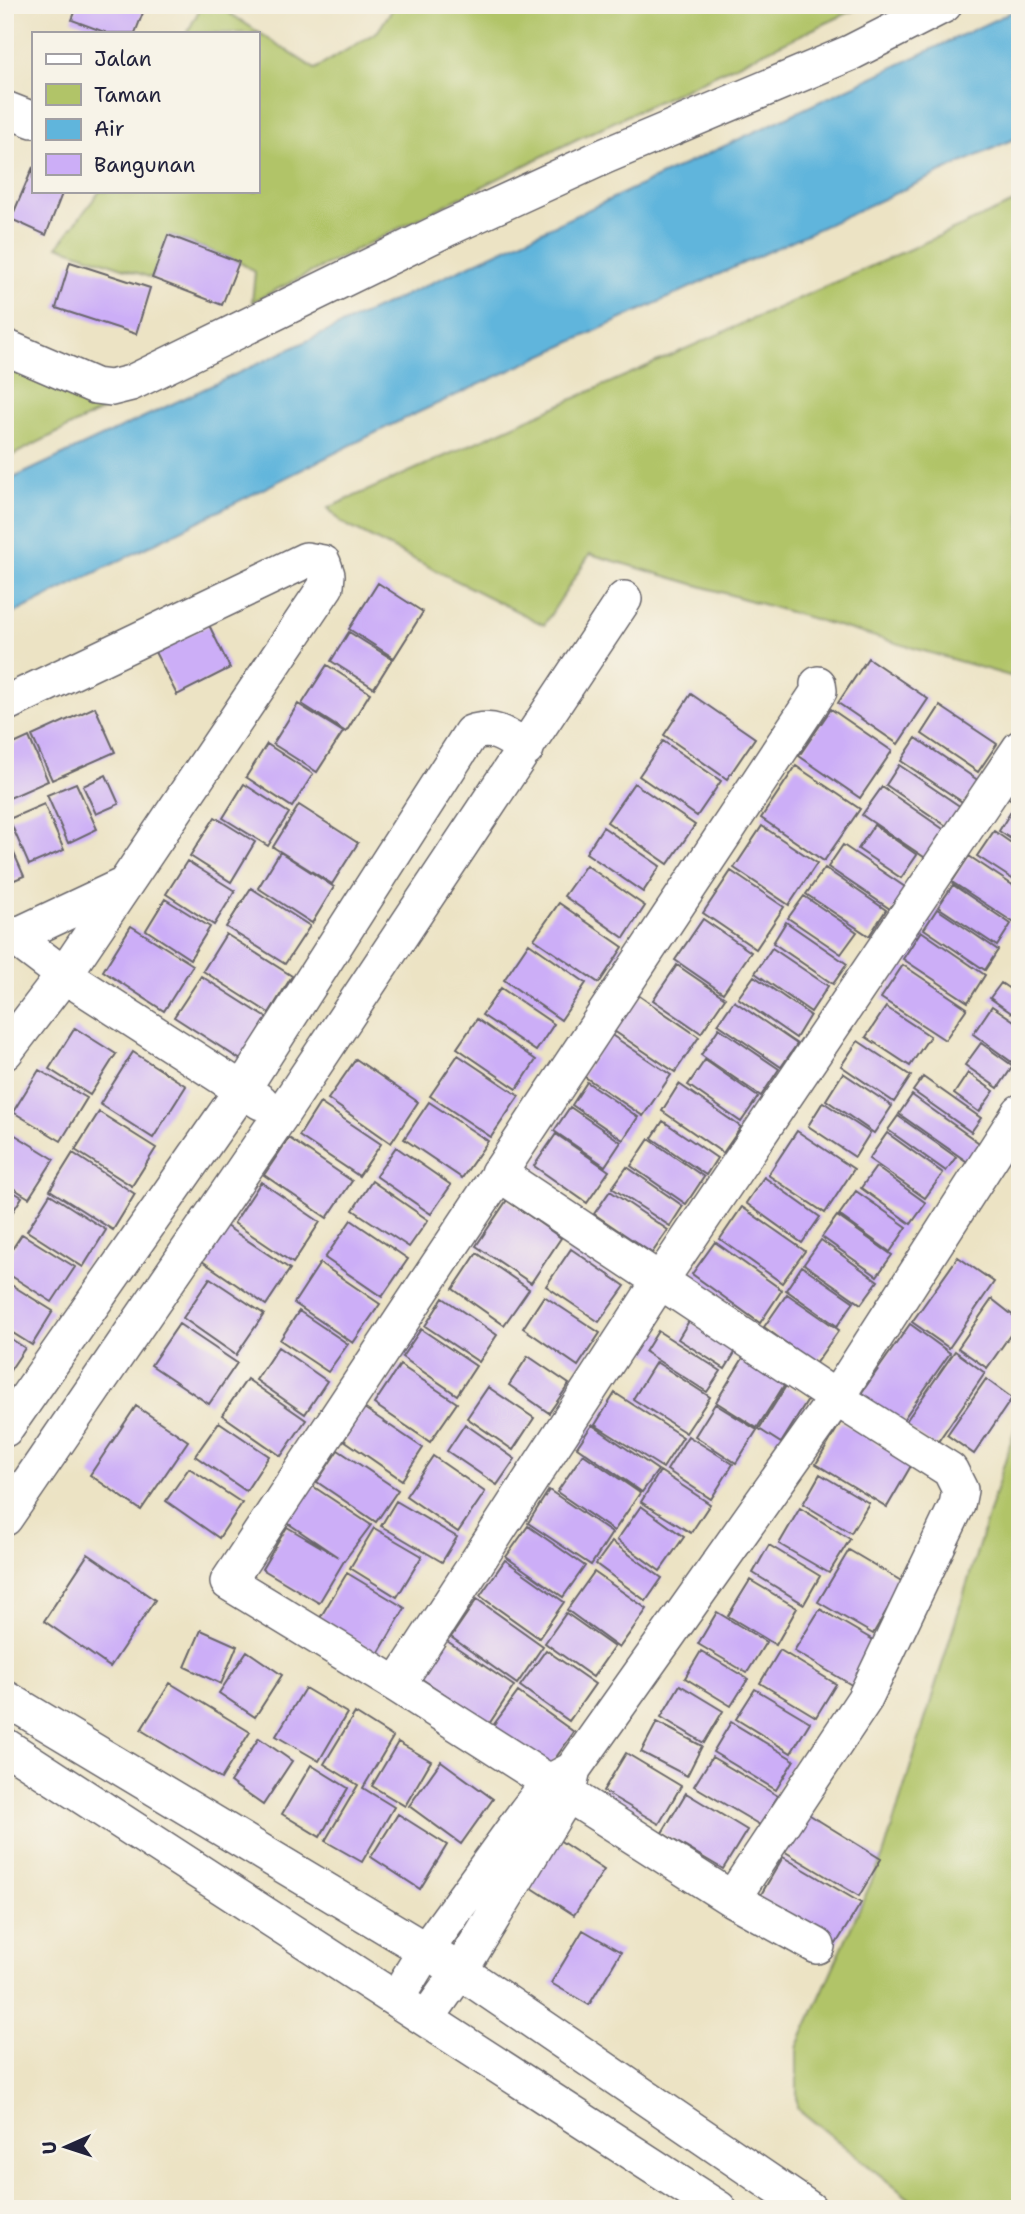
<svg xmlns="http://www.w3.org/2000/svg" width="1025" height="2214" viewBox="0 0 1025 2214" font-family="'Shantell Sans',sans-serif">
	<style>
		.green { fill: #b1c468; stroke: #6a7352; stroke-width: 2 }
		.water { fill: #60b5dc; stroke: #416c8c; stroke-width: 2 }
		.building { fill: #ccaef7 }
		.lines { fill: none; stroke-linecap: round; stroke-linejoin: round }
		.street-casing { stroke: #69666b; stroke-width: 38 }
		.street { stroke: #fff; stroke-width: 35 }
	</style>
	<rect width="100%" height="100%" fill="#f7f3e8"/>
	<filter id="ink" filterUnits="userSpaceOnUse"><feTurbulence type="fractalNoise" baseFrequency=".0143" numOctaves="2"/><feDisplacementMap in="SourceGraphic" scale="14" xChannelSelector="R" yChannelSelector="G"/><feConvolveMatrix kernelMatrix="1 2 1 2 8 2 1 2 1" color-interpolation-filters="sRGB"/></filter>
	<filter id="wash" filterUnits="userSpaceOnUse"><feTurbulence type="fractalNoise" baseFrequency=".00686" numOctaves="4" result="noise"/><feDisplacementMap in="SourceGraphic" scale="28" xChannelSelector="R" yChannelSelector="G"/><feGaussianBlur stdDeviation="1.57" result="paint"/><feColorMatrix in="noise" values="0 0 0 0 0 0 0 0 0 0 0 0 0 0 0 0 0 1.4 0 .05"/><feComposite in="paint" operator="in"/></filter>
	<g filter="url(#wash)">
		<rect width="100%" height="100%" fill="#ece3c4"/>
		<path class="green" d="M202,5h15l98,64 63,-38 17,-26h470l-288,134 -325,163 3,-30 -16,-10 -70,-27 -17,43 -94,-32 42,-55h157v-158h-70z
			M1020,200v479l-430,-125 -46,71 -202,-102 -14,-15z
			M5,359l110,45 -110,55z
			M1020,1412v797h-98l-125,-101v-60l86,-192z"/>
		<path class="water" d="M1020,8v128l-629,289 -386,193v-136z"/>
		<g id="blocks">
			<path class="building" d="M78,5h68l-11,28h-28l-35,-13z
				M5,143l7,1 -6,22 -1,-1z
				M33,167v24h30l-17,44 -35,-16z
				M168,235l71,27 -17,43 -70,-27z
				M70,262l80,26 -14,46 -80,-26z
				M378,583l45,29 -29,46 -45,-29z
				M209,625l21,43 -53,27 -22,-43z
				M349,632l43,27 -18,29 -43,-27z
				M868,658l60,41 -30,45 -60,-41z
				M327,665l43,28 -24,39 -44,-28z
				M691,694l64,44 -28,41 -63,-44z
				M298,704l45,28 -26,40 -44,-28z
				M940,706l57,38 -19,28 -56,-38z
				M95,707l20,45 -63,28 -20,-44z
				M831,709l61,42 -32,47 -61,-42z
				M29,737l19,44 -43,19v-52z
				M916,738l63,43 -15,22 -63,-42z
				M663,741l58,40 -24,35 -58,-40z
				M267,744l46,30 -21,33 -46,-30z
				M899,765l62,42 -13,20 -62,-42z
				M796,766l64,43 -36,52 -63,-43z
				M106,775l13,29 -23,10 -13,-28z
				M1020,777v28l-13,-8z
				M76,783l21,46 -29,14 -21,-48z
				M634,783l61,42 -27,39 -61,-42z
				M244,784l45,29 -21,33 -45,-28z
				M882,787l64,44 -19,28 -65,-44z
				M44,804l20,46 -35,15 -20,-46z
				M299,805l59,38 -26,41 -59,-37z
				M1015,805l5,3v37l-21,-14z
				M215,817l40,25 -24,40 -41,-26z
				M874,825l43,30 -16,23 -43,-29z
				M762,826l55,37 -28,42 -55,-37z
				M603,827l57,39 -17,26 -57,-39z
				M994,831l26,18v35l-43,-28z
				M5,833l19,43 -19,8z
				M843,845l65,44 -15,22 -65,-44z
				M280,852l54,35 -22,36 -54,-35z
				M969,856l51,34 -1,36 -67,-44z
				M187,861l48,30 -21,34 -48,-31z
				M586,865l59,41 -21,32 -60,-42z
				M825,868l61,42 -17,26 -63,-42z
				M731,871l53,36 -28,42 -53,-36z
				M953,885l58,39 -14,22 -59,-39z
				M251,888l59,38 -25,38 -59,-37z
				M804,896l53,36 -16,22 -53,-36z
				M165,899l45,28 -20,32 -44,-29z
				M559,903l64,44 -24,36 -65,-44z
				M937,909l61,41 -13,20 -61,-41z
				M703,919l48,33 -28,41 -48,-33z
				M786,922l61,42 -14,20 -60,-41z
				M131,926l62,39 -29,46 -61,-40z
				M921,931l64,44 -17,27 -65,-43z
				M226,934l66,42 -23,37 -66,-42z
				M529,943l57,40 -25,37 -57,-40z
				M772,948l56,38 -17,26 -56,-39z
				M677,965l48,33 -24,35 -48,-33z
				M903,965l64,43 -22,32 -64,-42z
				M201,976l66,42 -26,42 -67,-43z
				M754,976l56,39 -14,23 -58,-40z
				M1001,983l19,13v23l-30,-21z
				M501,988l53,36 -18,27 -54,-36z
				M638,995l61,42 -24,35 -61,-41z
				M734,1001l63,43 -16,23 -63,-43z
				M992,1006l28,19v28l-7,10 -40,-29z
				M886,1007l44,29 -20,30 -44,-29z
				M477,1019l59,41 -19,29 -60,-41z
				M75,1028l41,26 -26,41 -41,-26z
				M719,1028l60,41 -18,27 -60,-41z
				M610,1034l61,41 -28,41 -61,-41z
				M858,1041l53,35 -17,26 -53,-36z
				M981,1043l32,23 -15,22 -33,-23z
				M133,1052l53,34 -33,52 -53,-34z
				M458,1055l61,41 -28,41 -61,-41z
				M356,1059l62,43 -27,41 -63,-44z
				M705,1060l53,37 -17,25 -53,-37z
				M39,1070l48,28 -26,43 -48,-29z
				M843,1073l49,33 -18,27 -48,-33z
				M968,1073l26,18 -15,21 -25,-18z
				M923,1077l58,41 -10,14 -58,-41z
				M587,1082l51,35 -15,23 -51,-35z
				M679,1084l62,43 -18,26 -61,-42z
				M912,1095l70,50 -13,18 -70,-49z
				M429,1102l59,39 -26,37 -58,-39z
				M823,1102l47,31 -15,24 -47,-31z
				M320,1103l61,41 -22,32 -60,-40z
				M570,1107l51,35 -16,24 -51,-35z
				M99,1112l57,36 -24,38 -57,-36z
				M898,1116l58,41 -10,14 -58,-41z
				M663,1121l54,37 -11,17 -54,-37z
				M797,1131l57,38 -29,44 -57,-38z
				M12,1133l42,26 -25,39 -24,-15v-39z
				M887,1133l56,40 -18,25 -56,-39z
				M556,1134l53,37 -22,32 -53,-37z
				M289,1138l63,43 -25,37 -63,-43z
				M649,1139l55,38 -18,27 -55,-38z
				M396,1147l55,38 -20,29 -55,-38z
				M73,1153l62,41 -22,36 -63,-40z
				M627,1167l56,39 -13,20 -58,-38z
				M876,1167l50,36 -15,21 -50,-36z
				M764,1177l56,40 -18,26 -56,-40z
				M372,1181l56,39 -19,27 -56,-37z
				M261,1182l59,40 -27,41 -59,-40z
				M5,1187l17,10 -17,27z
				M610,1191l58,39 -16,23 -58,-39z
				M856,1191l51,36 -17,25 -51,-37z
				M50,1194l56,36 -23,37 -56,-36z
				M507,1200l54,38 -30,45 -55,-37z
				M742,1207l63,44 -23,32 -62,-44z
				M837,1216l55,39 -15,21 -55,-39z
				M351,1220l57,39 -26,38 -57,-39z
				M226,1226l64,43 -24,36 -64,-44z
				M22,1234l53,33 -23,35 -47,-30v-12z
				M821,1240l57,41 -17,23 -57,-40z
				M715,1242l67,48 -22,33 -68,-49z
				M571,1249l54,37 -26,36 -53,-36z
				M477,1253l52,36 -25,36 -51,-36z
				M958,1257l36,25 -45,66 -37,-26z
				M320,1263l60,41 -27,39 -59,-40z
				M802,1266l52,36 -17,24 -51,-36z
				M210,1278l54,36 -28,41 -53,-37z
				M5,1281l48,30 -21,34 -27,-17z
				M787,1294l52,36 -24,34 -51,-37z
				M544,1296l56,37 -22,33 -55,-38z
				M443,1298l54,37 -18,27 -54,-36z
				M992,1299l28,22 -33,47 -29,-20z
				M299,1311l49,33 -20,28 -48,-32z
				M689,1321l47,30 -11,18 -47,-30z
				M179,1324l58,39 -28,41 -58,-39z
				M910,1324l40,29 -50,71 -40,-29z
				M421,1329l55,37 -19,29 -55,-38z
				M658,1331l63,40 -14,21 -62,-40z
				M5,1335l20,13 -20,30z
				M278,1347l49,34 -22,33 -49,-34z
				M955,1351l30,22 -50,73 -31,-22z
				M745,1355l41,27 -29,46 -41,-26z
				M528,1356l41,28 -20,29 -40,-28z
				M656,1362l54,35 -24,36 -53,-34z
				M400,1365l57,38 -27,39 -56,-38z
				M247,1379l59,41 -25,36 -59,-41z
				M986,1379l26,19 -38,56 -27,-19z
				M786,1386l22,14 -27,43 -22,-14z
				M488,1387l46,31 -21,32 -46,-32z
				M615,1393l68,44 -20,31 -68,-43z
				M715,1404l42,26 -21,33 -41,-27z
				M136,1406l52,35 -47,69 -51,-35z
				M364,1408l59,40 -21,32 -58,-40z
				M219,1422l50,34 -23,35 -51,-35z
				M841,1422l71,42 -25,43 -71,-43z
				M465,1424l50,35 -18,26 -50,-34z
				M592,1425l66,45 -16,22 -65,-45z
				M688,1436l45,28 -22,35 -44,-29z
				M338,1450l60,40 -22,32 -59,-40z
				M583,1454l57,39 -26,38 -57,-39z
				M433,1456l52,36 -27,40 -52,-36z
				M189,1468l53,35 -23,35 -53,-37z
				M660,1471l50,33 -19,29 -50,-31z
				M820,1474l49,29 -18,30 -48,-29z
				M311,1485l60,40 -27,36 -25,42 -57,-34 25,-42 51,30 -52,-35z
				M549,1490l63,43 -21,32 -63,-42z
				M396,1501l61,36 -15,25 -61,-36z
				M641,1506l43,31 -24,34 -43,-31z
				M800,1508l50,31 -21,34 -50,-29z
				M528,1526l57,40 -22,31 -57,-40z
				M374,1528l48,28 -25,41 -47,-29z
				M612,1542l50,36 -16,23 -50,-37z
				M769,1545l51,31 -16,28 -51,-31z
				M849,1550l54,32 -30,52 -55,-32z
				M88,1554l67,46 -45,67 -66,-46z
				M505,1560l59,42 -25,36 -59,-42z
				M594,1572l53,37 -28,39 -52,-38z
				M347,1573l58,35 -27,46 -58,-36z
				M750,1580l47,28 -21,37 -48,-29z
				M477,1599l66,47 -26,38 -66,-47z
				M820,1609l60,35 -25,43 -61,-36z
				M717,1612l49,30 -19,31 -49,-29z
				M566,1613l48,34 -21,30 -48,-34z
				M201,1630l36,16 -16,38 -36,-17z
				M441,1637l73,49 -25,38 -73,-49z
				M546,1650l49,34 -26,37 -49,-35z
				M780,1650l56,34 -20,33 -56,-34z
				M247,1651l35,24 -27,42 -36,-24z
				M701,1651l47,28 -17,27 -46,-28z
				M170,1683l80,49 -29,47 -80,-49z
				M680,1685l43,26 -19,32 -43,-26z
				M305,1688l42,25 -28,48 -43,-25z
				M755,1689l55,33 -19,31 -55,-34z
				M518,1692l56,40 -25,35 -57,-40z
				M355,1713l38,24 -30,51 31,19 -32,55 -37,-21 33,-56 -34,-21z
				M657,1722l45,24 -15,30 -46,-24z
				M731,1722l63,38 -18,30 -63,-38z
				M259,1738l33,23 -29,44 -33,-23z
				M398,1742l33,19 -26,45 -33,-20z
				M626,1753l55,33 -22,38 -56,-33z
				M712,1757l66,39 -18,29 -66,-39z
				M441,1761l52,38 -32,45 -52,-38z
				M311,1765l37,23 -28,49 -38,-23z
				M686,1793l61,37 -24,39 -61,-36z
				M805,1812l76,47 -22,37 -77,-46z
				M398,1814l49,31 -27,44 -49,-32z
				M556,1838l48,32 -30,45 -48,-31z
				M783,1857l78,46 -25,41 -77,-46z
				M583,1930l38,22 -32,53 -38,-22z"/>
		</g>
	</g>
	<g filter="url(#ink)">
		<use href="#blocks" fill-opacity="0" stroke="#69666b" stroke-width="2"/>
		<g class="lines">
			<defs>
				<path id="street" d="M5,109l28,11
					M5,347l90,39 16,2 20,-5 317,-155 157,-72 245,-103 94,-48
					M5,704l301,-144 17,3 4,12 -1,11 -262,389 -59,77
					M14,937l50,38 197,127
					M5,941l117,-55
					M498,1173l338,225 114,72 10,20 -3,15 -93,195 -132,199
					M5,1429l237,-339 229,-357c23,-8 36,3 55,16
					M5,1518l276,-403 343,-516
					M397,1685l263,-404 360,-533
					M5,1698l455,273 349,238
					M5,1746l714,463
					M817,1946l-85,-47 -335,-214 -169,-103 591,-891 -1,-7
					M396,1999l30,-49 100,-138 23,-30 21,-11
					M426,2019l34,-48 107,-176 6,-26 263,-371 184,-286"/>
			</defs>
			<use href="#street" class="street-casing"/>
			<use href="#street" class="street"/>
		</g>
	</g>
	<rect width="1025" height="2214" fill="none" stroke="#f7f3e8" stroke-width="28"/>
	<rect x="32" y="32" width="228" height="161" fill="#f7f3e8" stroke="#a29fa3" stroke-width="2"/>
	<rect x="46" y="54" width="35" height="10" fill="#ffffff" stroke="#a29fa3" stroke-width="2"/>
	<text x="94" y="66" font-size="21" fill="#22223b">Jalan</text>
	<rect x="46" y="84" width="35" height="21" fill="#b1c468" stroke="#a29fa3" stroke-width="2"/>
	<text x="94" y="102" font-size="21" fill="#22223b">Taman</text>
	<rect x="46" y="119" width="35" height="21" fill="#60b5dc" stroke="#a29fa3" stroke-width="2"/>
	<text x="94" y="136" font-size="21" fill="#22223b">Air</text>
	<rect x="46" y="154" width="35" height="21" fill="#ccaef7" stroke="#a29fa3" stroke-width="2"/>
	<text x="94" y="172" font-size="21" fill="#22223b">Bangunan</text>
	<g transform="translate(66 2147) rotate(267)" stroke="#f7f3e8" stroke-width="5" paint-order="stroke">
	<path d="M0-5L12 26L0 18L-12 26Z" fill="#22223b"/>
	<text y="-10" font-size="19" font-weight="bold" text-anchor="middle" fill="#22223b">U</text>
	</g>
</svg>
